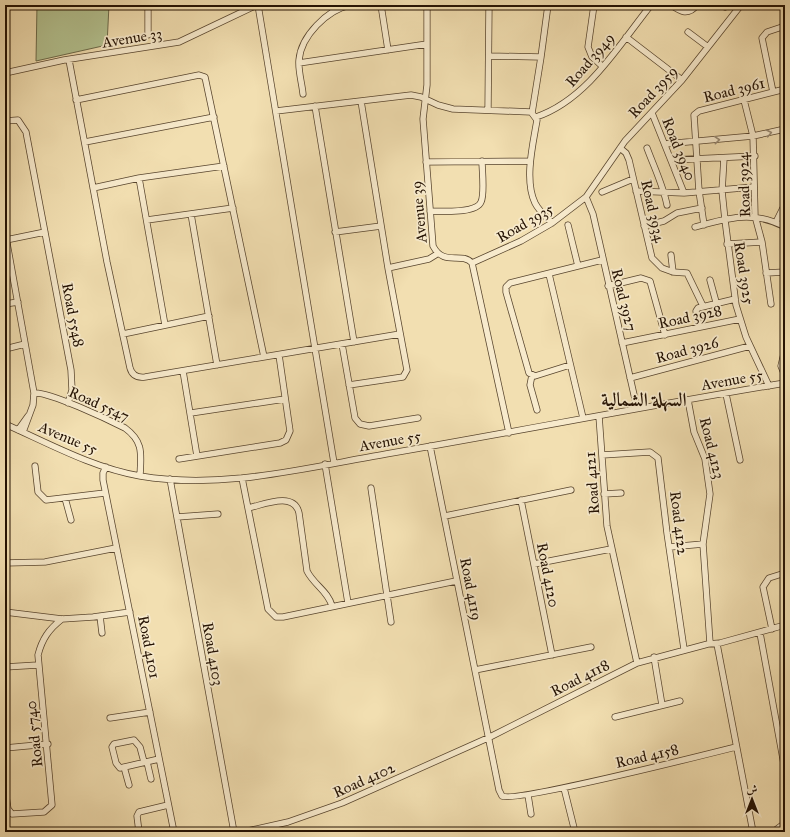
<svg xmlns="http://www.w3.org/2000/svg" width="790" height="837" viewBox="0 0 790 837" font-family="'IM FELL Great Primer',Amiri,serif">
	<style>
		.green { fill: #b4c391; stroke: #6c6a4a }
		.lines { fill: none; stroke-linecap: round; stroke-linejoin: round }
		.minor-casing { stroke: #58452e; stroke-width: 7 }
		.minor { stroke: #f7eacc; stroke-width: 5.5 }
		.oneway { stroke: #988972 }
		.labels { text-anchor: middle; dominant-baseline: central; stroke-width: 3.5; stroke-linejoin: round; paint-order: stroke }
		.street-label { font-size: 15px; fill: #241203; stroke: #f7eacc }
		.district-label { font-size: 19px; font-weight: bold; fill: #241203; stroke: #f7eacc }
	</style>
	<rect width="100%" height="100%" fill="#f2dfb1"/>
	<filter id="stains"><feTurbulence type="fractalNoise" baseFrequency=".005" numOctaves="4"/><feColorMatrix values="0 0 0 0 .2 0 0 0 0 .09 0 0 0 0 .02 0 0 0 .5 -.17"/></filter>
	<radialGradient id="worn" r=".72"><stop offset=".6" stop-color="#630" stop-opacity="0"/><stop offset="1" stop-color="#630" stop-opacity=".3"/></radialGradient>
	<path class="green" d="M37,5h72l-2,40 -71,16z"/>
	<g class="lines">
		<defs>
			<path id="minor" d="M148,5v30
				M258,5l76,458
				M381,5l7,45
				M427,5v80l-4,34 10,127c11,21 28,5 39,17l37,170
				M594,5l-6,42 4,10 10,9
				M671,5c10,7 17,11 26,0
				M722,5l3,2
				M688,32l20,15
				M626,37l56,43
				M489,56l52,1 7,-52
				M69,60l38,202 23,106c2,7 7,10 15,9l255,-43
				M299,63l128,-19
				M5,73l59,-13 115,-18 78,-37
				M773,92l-11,-54 5,-6 18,-6
				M303,94c-1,-11 -5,-23 -4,-34 2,-24 28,-50 51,-55
				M76,100l123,-25 6,2 59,280
				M744,100l9,36 2,80 7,26 9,62
				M315,106l39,236
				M488,110l1,-105
				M276,111l135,-16 10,2 17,8 15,4 78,3 6,8c-4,24 -13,60 -2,83 4,8 11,14 17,20
				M532,113l9,-56
				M652,113l32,80
				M536,117c51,-17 83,-72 115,-112
				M5,121l13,-1 8,12 45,238 1,20 -4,13
				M85,142l129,-25
				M665,144l88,-8 32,-7
				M620,148l6,5 3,7 23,98 10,10 11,4 14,1 16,33
				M647,148c7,19 16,37 20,57
				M724,158l-2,33 3,29 11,85 10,32 23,49
				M671,160l84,-4
				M426,162l104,-1
				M139,178l26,147
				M93,188l46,-10 85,-12
				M636,191l48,2 70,-6
				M602,192l31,-13
				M586,197l7,17 44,194
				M430,211c12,0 46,3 51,-9 4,-8 1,-32 1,-41
				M191,214l26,151
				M147,220l86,-12
				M776,222l9,-18
				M568,225l10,41
				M704,225l-5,-34 -5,-76 5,-4 86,-22
				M644,226l20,-5 13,-8 25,-5
				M695,227c32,-9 59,-17 90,0
				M5,232l29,161 -1,12 -10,27
				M335,232l46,-6
				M6,240l39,-8
				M727,244l35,-2
				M671,255l2,17
				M472,263l49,-22 31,-18 34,-26 39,-56 57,-61 59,-75
				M388,268l41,-9 8,-5
				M766,273l19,-1
				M549,274l34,144
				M710,280l6,22
				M608,286l33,-8 9,3 15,54
				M5,304l13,-2
				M699,327l-3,-16 2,-3 37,-9
				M123,334l86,-18
				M622,343l118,-24
				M342,344l13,74 5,6 9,2 49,-8
				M5,349l20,-5
				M785,349l-4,17 4,10
				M570,365l-35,11 -6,-3 -23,-81v-5l4,-4 92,-23
				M183,371l14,85
				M532,375l-2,10 7,25
				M630,378l120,-32
				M349,385l54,-8 4,-7 -19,-102 -27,-167
				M34,393c14,-2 75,27 91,35 19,14 16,26 15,48
				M726,394l14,66
				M688,400l6,32 11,27 5,35 -7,50 7,99
				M191,413l94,-14
				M599,416l8,110 30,137
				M5,424c43,19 88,44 135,52 82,14 165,-8 246,-22 133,-23 266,-49 399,-71
				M18,430l10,-14
				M430,446l69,344 3,6c12,7 206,-42 234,-49
				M602,455l48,-3 8,6 9,75 17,116
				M179,459l101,-16 6,-3 4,-9 -11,-76
				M325,464l23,139
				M35,466l3,26 8,8 59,-7
				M106,467l-3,6v7l71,352
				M242,478l26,131 8,8h7l173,-36
				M170,479l64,353
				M371,488l20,134
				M604,494l17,-1
				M65,498l6,22
				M521,500l31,155
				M248,508c15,-3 46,-17 51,5l8,58c7,14 21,20 25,35
				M445,516l126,-26
				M177,517l41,-3
				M670,547l33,-3
				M5,563l40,-1 71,-14
				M534,564l77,-15
				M5,612l57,7 31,-2 37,-5
				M100,616l2,17
				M772,629l-9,-42 6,-9 16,-5
				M760,633l25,137
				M717,644l36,188
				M654,657l8,48
				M5,667l33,-2
				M475,670l116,-23
				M615,717l65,-16
				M110,718l40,-6
				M5,748l43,-4
				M144,762l-4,-15 -6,-7 -20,4 -2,3 4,16 4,5 39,-9
				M147,762l4,17
				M124,767l5,18
				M564,788l11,44
				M5,789l3,20 4,5 32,-2 8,-7 -14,-150c4,-16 11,-26 24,-36
				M528,795l3,19
				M139,832l-2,-16 2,-4 29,-7
				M243,832l45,-10 54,-19 148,-66 147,-74 71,-19 12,-1 65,-18
				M773,832l12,-9"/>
		</defs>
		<use href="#minor" class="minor-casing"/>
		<use href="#minor" class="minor"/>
	</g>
	<defs><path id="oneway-chevron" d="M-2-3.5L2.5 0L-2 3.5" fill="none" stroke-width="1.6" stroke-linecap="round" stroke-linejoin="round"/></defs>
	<g class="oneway">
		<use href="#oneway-chevron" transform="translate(769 133) rotate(-12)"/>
		<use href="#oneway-chevron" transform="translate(717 140) rotate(-5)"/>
	</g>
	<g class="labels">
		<g class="street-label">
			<text transform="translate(132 38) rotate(-9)">Avenue 33</text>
			<text transform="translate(590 60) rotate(-49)">Road 3949</text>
			<text transform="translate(734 90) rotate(-14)">Road 3961</text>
			<text transform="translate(653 92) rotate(-47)">Road 3959</text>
			<text transform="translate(679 149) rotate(68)">Road 3940</text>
			<text transform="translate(744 185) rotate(-92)">Road 3924</text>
			<text transform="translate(653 211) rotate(77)">Road 3934</text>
			<text transform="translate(419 212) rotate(-95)">Avenue 39</text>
			<text transform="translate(525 223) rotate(-30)">Road 3935</text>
			<text transform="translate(744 273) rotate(81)">Road 3925</text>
			<text transform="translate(624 300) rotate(76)">Road 3927</text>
			<text transform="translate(73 315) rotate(79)">Road 5548</text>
			<text transform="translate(690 317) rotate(-12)">Road 3928</text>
			<text transform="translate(687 350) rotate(-15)">Road 3926</text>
			<text transform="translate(732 380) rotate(-10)">Avenue 55</text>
			<text transform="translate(99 404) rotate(24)">Road 5547</text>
			<text transform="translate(68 438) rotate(23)">Avenue 55</text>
			<text transform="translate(390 441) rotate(-10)">Avenue 55</text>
			<text transform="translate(712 448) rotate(76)">Road 4123</text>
			<text transform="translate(592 483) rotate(-94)">Road 4121</text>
			<text transform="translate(679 523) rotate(83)">Road 4122</text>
			<text transform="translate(548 575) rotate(79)">Road 4120</text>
			<text transform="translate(471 589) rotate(79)">Road 4119</text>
			<text transform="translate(149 647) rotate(79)">Road 4101</text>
			<text transform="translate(213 654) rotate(80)">Road 4103</text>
			<text transform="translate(580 678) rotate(-27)">Road 4118</text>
			<text transform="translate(34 734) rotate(-96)">Road 5740</text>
			<text transform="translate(647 756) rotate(-13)">Road 4158</text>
			<text transform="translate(364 780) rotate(-24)">Road 4102</text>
		</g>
		<g class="district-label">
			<text x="644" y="399">السهلة الشمالية</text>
		</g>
	</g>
	<rect width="790" height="837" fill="none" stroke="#f2dfb1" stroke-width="20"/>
	<rect x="6" y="6" width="778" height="825" fill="none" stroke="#241203" stroke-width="2"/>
	<rect x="10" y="10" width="770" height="817" fill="none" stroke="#241203"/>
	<g transform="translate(752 799)" stroke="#f7eacc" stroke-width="3" paint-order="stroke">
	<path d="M0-3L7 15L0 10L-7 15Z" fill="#241203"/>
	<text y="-6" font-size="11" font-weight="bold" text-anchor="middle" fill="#241203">ش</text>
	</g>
	<rect width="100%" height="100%" filter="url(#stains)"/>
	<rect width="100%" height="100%" fill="url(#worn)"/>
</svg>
